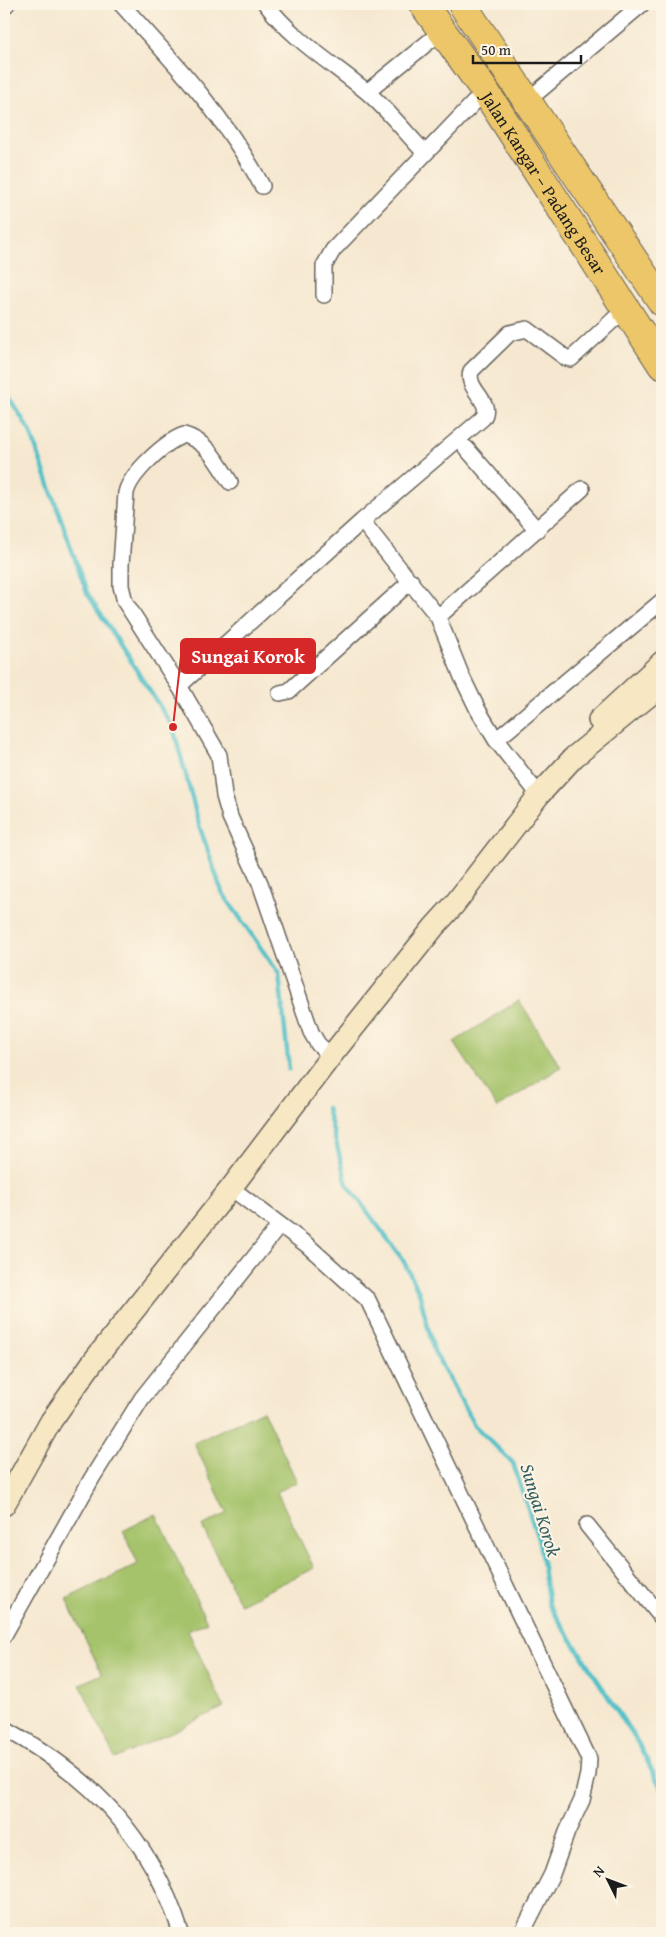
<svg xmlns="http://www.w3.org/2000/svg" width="666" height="1937" viewBox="0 0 666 1937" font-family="'Gentium Book Plus',serif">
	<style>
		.green { fill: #a5c36b; stroke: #607044 }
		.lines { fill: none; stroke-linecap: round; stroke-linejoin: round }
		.stream { stroke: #53c1c9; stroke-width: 4.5 }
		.street-casing { stroke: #68635b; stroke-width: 18 }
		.secondary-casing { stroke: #68635b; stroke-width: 24 }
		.highway-casing { stroke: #68635b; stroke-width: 30 }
		.street { stroke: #fff; stroke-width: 15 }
		.secondary { stroke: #f7e8c3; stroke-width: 21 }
		.highway { stroke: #ecc669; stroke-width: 28 }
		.labels { text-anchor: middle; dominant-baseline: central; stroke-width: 4; stroke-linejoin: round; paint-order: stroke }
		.street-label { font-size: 18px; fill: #1c1c1c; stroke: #fcf5e5 }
		.water-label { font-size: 19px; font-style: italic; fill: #325e61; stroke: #fcf5e5 }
		.leader { fill: none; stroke: #d62828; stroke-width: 2 }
		.callout-dot { fill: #d62828; stroke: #fcf5e5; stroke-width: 2 }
		.callout { fill: #d62828; stroke: #d62828; stroke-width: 2 }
		.callout-label { font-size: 19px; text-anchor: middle; font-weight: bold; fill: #fff }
	</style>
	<rect width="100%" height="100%" fill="#fcf5e5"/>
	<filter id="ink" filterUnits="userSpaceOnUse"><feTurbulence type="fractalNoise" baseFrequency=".02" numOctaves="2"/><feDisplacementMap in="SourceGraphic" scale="10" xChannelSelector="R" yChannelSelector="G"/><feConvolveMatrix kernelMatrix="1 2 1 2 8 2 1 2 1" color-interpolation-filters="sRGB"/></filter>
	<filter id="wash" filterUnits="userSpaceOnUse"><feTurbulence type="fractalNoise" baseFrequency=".0096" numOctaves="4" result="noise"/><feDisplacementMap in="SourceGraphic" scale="20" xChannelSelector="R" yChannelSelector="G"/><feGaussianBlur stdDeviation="1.12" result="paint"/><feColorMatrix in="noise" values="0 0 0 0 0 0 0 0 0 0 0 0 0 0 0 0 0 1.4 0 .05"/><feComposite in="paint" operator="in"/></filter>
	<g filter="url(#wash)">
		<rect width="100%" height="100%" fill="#f6e8d0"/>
		<path class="green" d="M519,1000l42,67 -64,41 -43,-66z
			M263,1410l34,72 -20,10 37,76 -74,36 -38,-78 25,-13 -33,-70z
			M156,1514l51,108 -19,9 36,76 -109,52 -35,-75 22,-10 -36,-75 72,-35 -15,-33z"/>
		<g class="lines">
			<path class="stream" d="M4,389l26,42 57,162 86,134 27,101 22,64 57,82 10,95
				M327,1108l20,76 56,76 16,32 15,59 40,74 39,38 26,79 10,63 89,138 24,47"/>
		</g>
	</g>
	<g filter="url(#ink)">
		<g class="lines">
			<defs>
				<path id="street" d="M121,4c52,57 105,113 141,182
					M266,4c27,36 66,59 101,88 21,18 39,41 58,61
					M4,7l3,-3
					M367,92l75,-61
					M527,101l115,-97
					M324,295v-29l9,-16 152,-159
					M466,448l71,82
					M230,482c-12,-19 -23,-41 -46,-47 -18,6 -54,39 -58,58l-5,72v21l4,16 56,87 38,66 5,41 6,21 30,66 51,149 7,12 13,12
					M362,521l76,96 24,60 16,33 18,30 43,55
					M438,617l144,-128
					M179,686l183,-165 121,-103c11,-17 -18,-28 -12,-47l39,-38 17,-4 39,29 5,1 55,-51
					M280,693l9,-2 122,-110
					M496,740l166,-139
					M231,1188l76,57 61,55 221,459 -1,15 -6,26 -15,32 -15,42 -30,59
					M587,1525l75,93
					M4,1635l88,-157 50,-80 138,-173
					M4,1728c87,48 147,109 177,205"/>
				<path id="secondary" d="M599,720l63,-58
					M4,1505l47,-84 41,-58 139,-175 100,-132 103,-129 19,-21 86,-111 35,-38 88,-72"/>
				<g id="highway">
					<path id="s1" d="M423,4l62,87 177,274"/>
					<path d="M462,4l200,298"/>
				</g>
			</defs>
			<use href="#street" class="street-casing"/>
			<use href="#secondary" class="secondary-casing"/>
			<use href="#highway" class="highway-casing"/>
			<use href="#street" class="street"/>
			<use href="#secondary" class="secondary"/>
			<use href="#highway" class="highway"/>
		</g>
	</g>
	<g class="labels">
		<g class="street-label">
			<text stroke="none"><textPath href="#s1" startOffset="216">Jalan Kangar – Padang Besar</textPath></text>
		</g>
		<g class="water-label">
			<text transform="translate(541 1510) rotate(73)">Sungai Korok</text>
		</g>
	</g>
	<path class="leader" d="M173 727L181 656"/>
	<circle class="callout-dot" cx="173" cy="727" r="5"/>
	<rect class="callout" x="181" y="639" width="134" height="34" rx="5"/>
	<g class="callout-label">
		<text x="248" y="663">Sungai Korok</text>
	</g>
	<rect width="666" height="1937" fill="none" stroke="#fcf5e5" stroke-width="20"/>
	<g transform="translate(608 1880) rotate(312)" stroke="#fcf5e5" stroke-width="4" paint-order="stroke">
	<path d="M0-4L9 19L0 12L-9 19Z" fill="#1c1c1c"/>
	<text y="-8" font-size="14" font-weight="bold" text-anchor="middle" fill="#1c1c1c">N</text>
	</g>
	<path d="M473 55v8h108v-8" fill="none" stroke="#1c1c1c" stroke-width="2.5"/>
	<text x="481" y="55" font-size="15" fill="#1c1c1c" stroke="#fcf5e5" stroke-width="4" paint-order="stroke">50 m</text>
</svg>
